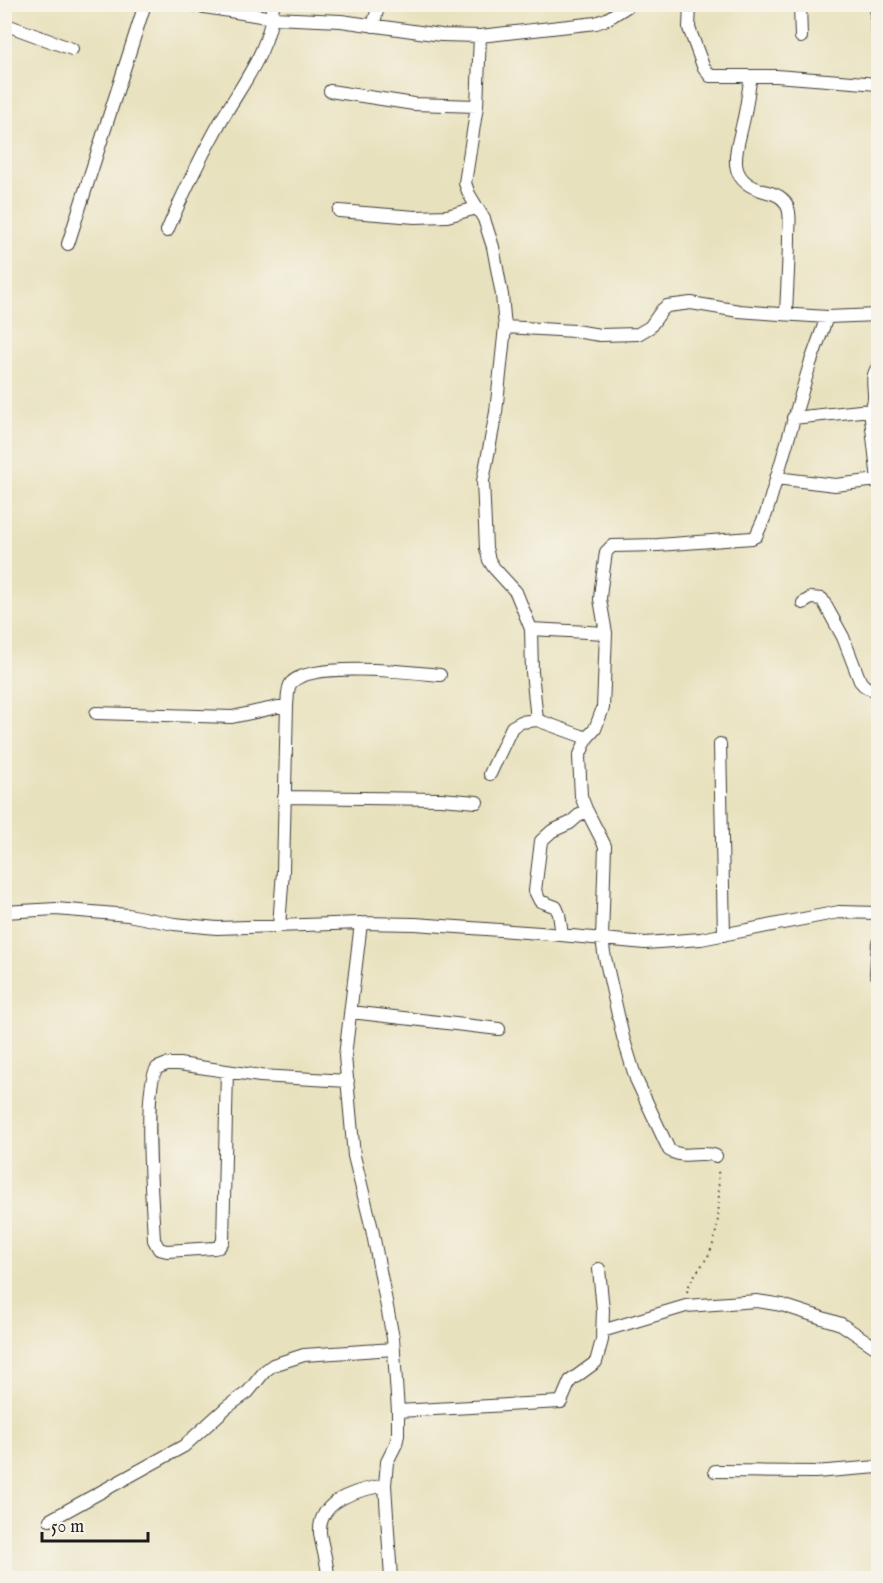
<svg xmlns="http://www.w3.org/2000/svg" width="883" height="1583" viewBox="0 0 883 1583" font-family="'IM FELL English',serif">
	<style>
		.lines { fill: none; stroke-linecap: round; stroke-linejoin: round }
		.street-casing { stroke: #3b3a34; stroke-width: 14 }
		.path { stroke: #3b3a34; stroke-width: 2; stroke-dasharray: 1.5 4.5; stroke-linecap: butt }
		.street { stroke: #fff; stroke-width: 12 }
	</style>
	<rect width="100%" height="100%" fill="#f7f3e8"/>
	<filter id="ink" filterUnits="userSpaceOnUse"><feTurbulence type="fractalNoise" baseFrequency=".0167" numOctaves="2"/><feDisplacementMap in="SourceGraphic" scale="12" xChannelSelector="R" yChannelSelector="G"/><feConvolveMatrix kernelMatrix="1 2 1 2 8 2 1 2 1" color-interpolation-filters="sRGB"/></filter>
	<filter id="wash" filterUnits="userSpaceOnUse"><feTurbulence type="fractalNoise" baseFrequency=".008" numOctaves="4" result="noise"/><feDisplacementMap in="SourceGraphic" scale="24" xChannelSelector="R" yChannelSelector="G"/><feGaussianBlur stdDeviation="1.35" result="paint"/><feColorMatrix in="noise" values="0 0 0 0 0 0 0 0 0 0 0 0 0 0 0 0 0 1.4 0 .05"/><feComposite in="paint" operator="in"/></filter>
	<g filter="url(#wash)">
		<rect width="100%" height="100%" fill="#e8e1bd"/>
	</g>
	<g filter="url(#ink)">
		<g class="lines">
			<defs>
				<path id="street" d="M186,4l87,14 68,3 100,14 39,1 116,-13 11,-4 24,-15
					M690,4l-1,24 14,38 7,10h66l102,8
					M800,4l1,33
					M876,4l2,31
					M4,24l68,25
					M373,26l6,-22
					M480,36l-3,70 -12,77 4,11 15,25 9,28 9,48 3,32 -9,85 -13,69 3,67 3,12 5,8 22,24 15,37 1,43 5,48 -16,2 -9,5 -22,47
					M751,76c-3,15 -4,31 -8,46 -5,25 -19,55 15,67 12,5 25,4 30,19 3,8 1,19 1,27 0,26 -2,53 -3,79
					M330,91l84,13 63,2
					M339,211l76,6 32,-1 30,-8
					M167,231c15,-35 31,-69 50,-103 21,-39 55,-78 56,-124
					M68,244l77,-240
					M505,327l70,4 25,4 38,-1 12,-7 12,-17 5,-4 24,-3 48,8 26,2 62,4 51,-2
					M870,410l8,70
					M793,418l77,-8c10,-13 -3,-30 8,-43
					M776,478l59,7 43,-5
					M803,603l8,-5 11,1 21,38 17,44c5,7 10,9 18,9
					M531,629l75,4
					M96,713l136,4 55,-12
					M537,720l50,18
					M720,744l4,191
					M284,797l157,2 36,3
					M4,912l52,-3 72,6 46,9 43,4 144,-5 54,1 125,9 105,10 56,-4 138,-27 39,1
					M361,923l-16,133 9,100 18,73 21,109 5,73v24l-2,9 -9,18 -2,23 6,93
					M279,926l4,-55 4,-166c1,-6 0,-17 4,-22 19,-22 121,-11 149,-8
					M562,935l-3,-21 -3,-7 -16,-6 -5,-10 6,-50 11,-10 18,-8 16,-14
					M876,974l2,-31
					M351,1012l148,17
					M227,1071l-4,170 -4,6 -5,1 -47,3 -8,-2 -5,-9c-1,-30 -12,-153 3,-172l10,-4h12l81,12 88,5
					M716,1156c-15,-6 -32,4 -47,-6l-33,-71 -13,-42 -19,-84 -2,-15 3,-92 -19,-37 -5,-13 -2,-39 8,-19 8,-9 8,-21 3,-75 -6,-34 1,-11 5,-36 6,-6 46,-1 94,-7 4,-2 10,-22 44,-150 17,-47
					M602,1331l84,-25 71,-5 25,4 59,19 37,25
					M398,1411l163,-9 9,-21 26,-19 6,-22 1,-30 -4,-41
					M715,1471l100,1 63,-5
					M50,1520l134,-74 43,-39 21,-15 17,-21 8,-6 31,-10 90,-6
					M328,1578c0,-15 -6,-30 -8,-45 -2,-34 39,-43 65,-48"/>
			</defs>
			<use href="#street" class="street-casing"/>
			<path class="path" d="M687,1292c4,-17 16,-25 23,-40 11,-26 9,-57 8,-84"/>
			<use href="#street" class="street"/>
		</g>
	</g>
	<rect width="883" height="1583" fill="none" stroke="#f7f3e8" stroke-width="24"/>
	<path d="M42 1532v9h106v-9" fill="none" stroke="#1c1c1c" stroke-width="3"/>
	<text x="51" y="1532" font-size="18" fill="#1c1c1c" stroke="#f7f3e8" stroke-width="4.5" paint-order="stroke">50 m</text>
</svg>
